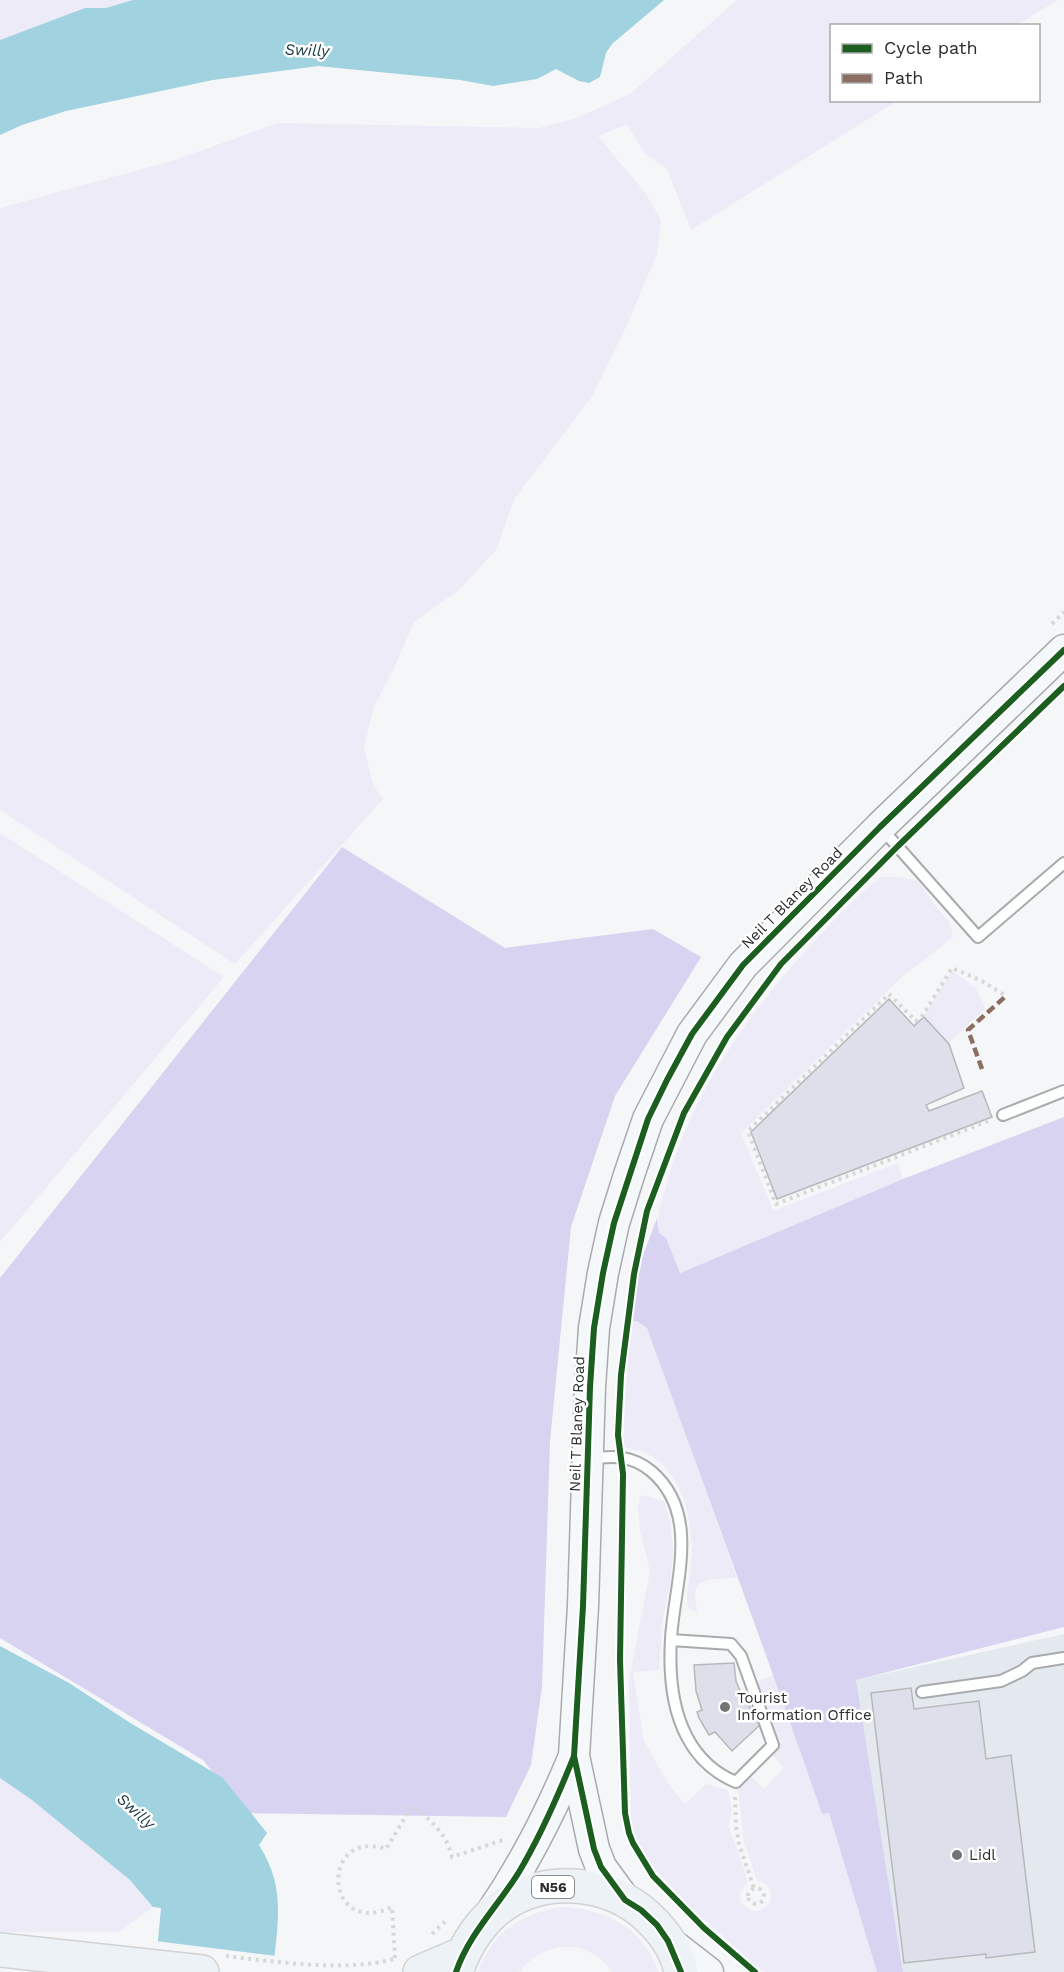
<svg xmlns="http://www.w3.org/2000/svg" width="1064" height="1972" viewBox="0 0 1064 1972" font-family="'Work Sans',sans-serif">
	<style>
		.built { fill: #e4e9f0 }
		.green { fill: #ecebf7 }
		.forest { fill: #d8d3f1 }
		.water { fill: #a1d2e0 }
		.pier { fill: #f4f6f8 }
		.building { fill: #dde0eb; stroke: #b7b8ba; stroke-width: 1.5 }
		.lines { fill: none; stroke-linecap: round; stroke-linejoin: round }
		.service-casing { stroke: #a8aaac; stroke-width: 14 }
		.secondary-casing { stroke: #a8aaac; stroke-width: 33 }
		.primary-casing { stroke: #d1d2d3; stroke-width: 36 }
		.path { stroke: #d7d7d8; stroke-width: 4; stroke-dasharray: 3 4.5; stroke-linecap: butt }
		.service { stroke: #fdfefe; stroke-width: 10 }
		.secondary { stroke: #f5f8fa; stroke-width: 30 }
		.primary { stroke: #ecf2f5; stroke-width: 33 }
		.quiet { stroke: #8d6e63; stroke-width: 4.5; stroke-dasharray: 9 4.5; stroke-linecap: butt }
		.cycleway-casing { stroke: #fff; stroke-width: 10 }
		.cycleway { stroke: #1b5e20; stroke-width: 6 }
		.poi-dot { fill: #717375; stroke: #fff; stroke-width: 2 }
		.labels { text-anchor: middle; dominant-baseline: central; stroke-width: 5; stroke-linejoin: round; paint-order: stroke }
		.shield { fill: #fff; stroke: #6b6b6d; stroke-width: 1.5 }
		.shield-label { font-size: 14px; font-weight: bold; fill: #2b2c2e }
		.street-label { font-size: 15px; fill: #2b2c2e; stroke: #fff }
		.poi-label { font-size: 15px; fill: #2b2c2e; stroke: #fff; text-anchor: start }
		.water-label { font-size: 16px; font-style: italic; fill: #183a42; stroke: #fff }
	</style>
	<rect width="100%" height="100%" fill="#f4f6f8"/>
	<path class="built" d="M1064,1634v338h-161l-47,-292z"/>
	<path class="green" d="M0,0h133l-27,8h-21l-85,32z
		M737,0h321l-41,25 -185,1v74l65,1 -206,129 -24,-61 -22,-15 -18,-30 -29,12 48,58 15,26 -4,34 -30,71 -35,71 -78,103 -17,50 -38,41 -45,32 -20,46 -21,41 -9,38 9,38 10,14 -148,165 -235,-154v-602l172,-47 106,-38 261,5 38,-10 53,-24z
		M0,833l224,144 -224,265z
		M881,877h17l20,4 19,27 13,15 3,14 -50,39 -162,157 32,78 125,-48 5,16 -224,94 -13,-35 -7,-4c-3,-20 3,-35 9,-54 25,-89 82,-169 144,-236 22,-24 44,-48 69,-67z
		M952,971l24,17 9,21 -36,34 -25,-27z
		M629,1321h8l10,7 90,250 -26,1 -13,5 -3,9 2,19 -8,-3c-5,-13 1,-28 2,-41 3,-43 -4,-92 -45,-115 -7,-3 -16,-4 -23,-6z
		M640,1495l24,6 6,20 3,30 -3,32 -8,41 -3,46 -26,2 11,69 25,44 16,19 21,-20 22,6 4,19 -3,18 19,55 -8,10 1,10 10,9c12,1 20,-5 20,-18l-5,-9 -9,-4 -13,-38 -6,-54 12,-13 14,14 20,-21 -11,-13 6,-6 -25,-67 21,-7 47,139 7,-2 48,160h-111l-5,-2 -69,-61 -37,-40 -14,-21 -10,-22 -2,-146 21,-109 -10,-41 -2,-23z
		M0,1778l32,22 98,80 23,27 -34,25h-119z
		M561,1907c43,1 83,21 97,65h-46c-24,-36 -68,-32 -93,0h-41c15,-40 42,-58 83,-65z"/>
	<path class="forest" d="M342,847l163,101 148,-19 48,28 -86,139 -44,131 -21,214 -8,246 -11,78 -25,52 -261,-4 -42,-53 -203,-122v-360z
		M1064,1117v510l-208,53 47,292h-26l-48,-159 -7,1c-56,-163 -117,-324 -175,-486l-10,-7h-8l4,-39 24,-64 2,15 7,5 14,35 223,-94z"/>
	<path class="water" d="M133,0h531l-52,44 -6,9 -6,24 -11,6 -10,-2 -23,-12 -19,10 -44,7 -33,-6 -142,-14 -105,14 -147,31 -44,14 -22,10v-95l85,-32h21z
		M0,1646l69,37 63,41 91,54 44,55 -8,12c28,44 18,79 14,127h-118l6,-64 -8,-1 -23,-27 -98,-80 -32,-22z"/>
	<path class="pier" d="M155,1941l122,15 -1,16h-124z"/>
	<path class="building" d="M889,999l25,27 10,-9 25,27 15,44 -38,17 3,6 53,-20 10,26 -215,82 -26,-67z
		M734,1663l2,18 7,17 19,25 -30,28 -17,-19 -6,3 -10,-17 -2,-6 5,-2 -6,-19 -2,-26z
		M911,1688l3,21 65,-8 7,58 25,-4 24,197 -49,6v-4l-82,9 -33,-270z"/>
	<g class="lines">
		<defs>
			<path id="service" d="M882,829l96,108 86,-74
				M1003,1115l61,-24
				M591,1459c22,-4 42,-3 60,12 51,43 23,113 20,168 -2,33 0,68 16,98 11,21 27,36 49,45l37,-37 -32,-89 -10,-12 -60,-4
				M922,1692l79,-11 21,-10 10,-8 32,-5"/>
			<path id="secondary" d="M625,1900l-24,-33 -7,-18 -20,-93 9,-150 7,-219 4,-59 9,-55 11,-50 15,-48 19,-56 44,-85 51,-69 137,-138 184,-177
				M491,1913c34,-50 60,-101 83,-157
				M668,1941l40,31"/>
			<path id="primary" d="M0,1950l202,22
				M420,1972l42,-18
				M456,1972c9,-26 23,-50 47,-67 44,-30 107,-24 145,12 16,15 29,34 33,55"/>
		</defs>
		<use href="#service" class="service-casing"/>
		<use href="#secondary" class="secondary-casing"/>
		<use href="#primary" class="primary-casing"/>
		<path class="path" d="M1052,624l12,-12
			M988,1121l-212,83 -28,-73 141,-137 27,27 7,-6 29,-47 30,13 24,15
			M735,1797l1,29 3,18 15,44
			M748 1896a8 8 0 1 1 16 0a8 8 0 1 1-16 0Z
			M432,1934l15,-14
			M226,1956c50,6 120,16 168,3
			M395,1958l-3,-51c-69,32 -72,-80 -6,-58l26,-43c18,13 35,28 40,51l51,-17"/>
		<use href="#service" class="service"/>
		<use href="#secondary" class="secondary"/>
		<use href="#primary" class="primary"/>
		<path class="quiet" d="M982,1069l-14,-39 38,-34"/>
		<defs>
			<path id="cycleway" d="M456,1972c13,-38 42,-66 63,-100 22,-37 39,-76 55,-116
				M681,1972l-13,-31 -11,-16 -16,-15 -16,-10 -24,-33 -7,-18 -20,-93 9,-150 7,-219 4,-59 9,-55 11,-50 34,-104 19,-39 25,-46 51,-69 137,-138 184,-177
				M755,1972l-51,-44 -51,-52 -20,-33 -4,-10 -4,-20 -5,-153 3,-186 -5,-39 3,-60 13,-101 13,-63 37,-98 43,-76 54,-73 117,-118 166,-160"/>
		</defs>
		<use href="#cycleway" class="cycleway-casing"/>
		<use href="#cycleway" class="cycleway"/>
	</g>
	<g class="poi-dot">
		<circle cx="725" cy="1707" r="6"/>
		<circle cx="957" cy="1855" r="6"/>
	</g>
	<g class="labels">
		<rect class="shield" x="532" y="1876" width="42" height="22" rx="4.5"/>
		<g class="shield-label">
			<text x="553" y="1887">N56</text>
		</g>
		<g class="street-label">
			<text transform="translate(792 898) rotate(-45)">Neil T Blaney Road</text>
			<text transform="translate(577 1424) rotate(-88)">Neil T Blaney Road</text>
		</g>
		<g class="poi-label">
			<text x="737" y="1698">Tourist<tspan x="737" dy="17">Information Office</tspan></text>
			<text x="969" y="1855">Lidl</text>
		</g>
		<g class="water-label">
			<text transform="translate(307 50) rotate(2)">Swilly</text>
			<text transform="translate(136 1811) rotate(42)">Swilly</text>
		</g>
	</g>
	<rect x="830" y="24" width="210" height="78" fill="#ffffff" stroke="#aaabab" stroke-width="1.5"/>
	<rect x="842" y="44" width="30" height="9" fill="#1b5e20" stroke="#aaabab" stroke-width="1.5"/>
	<text x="884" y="54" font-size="18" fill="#2b2c2e">Cycle path</text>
	<rect x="842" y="74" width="30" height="9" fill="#8d6e63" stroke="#aaabab" stroke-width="1.5"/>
	<text x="884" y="84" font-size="18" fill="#2b2c2e">Path</text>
</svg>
